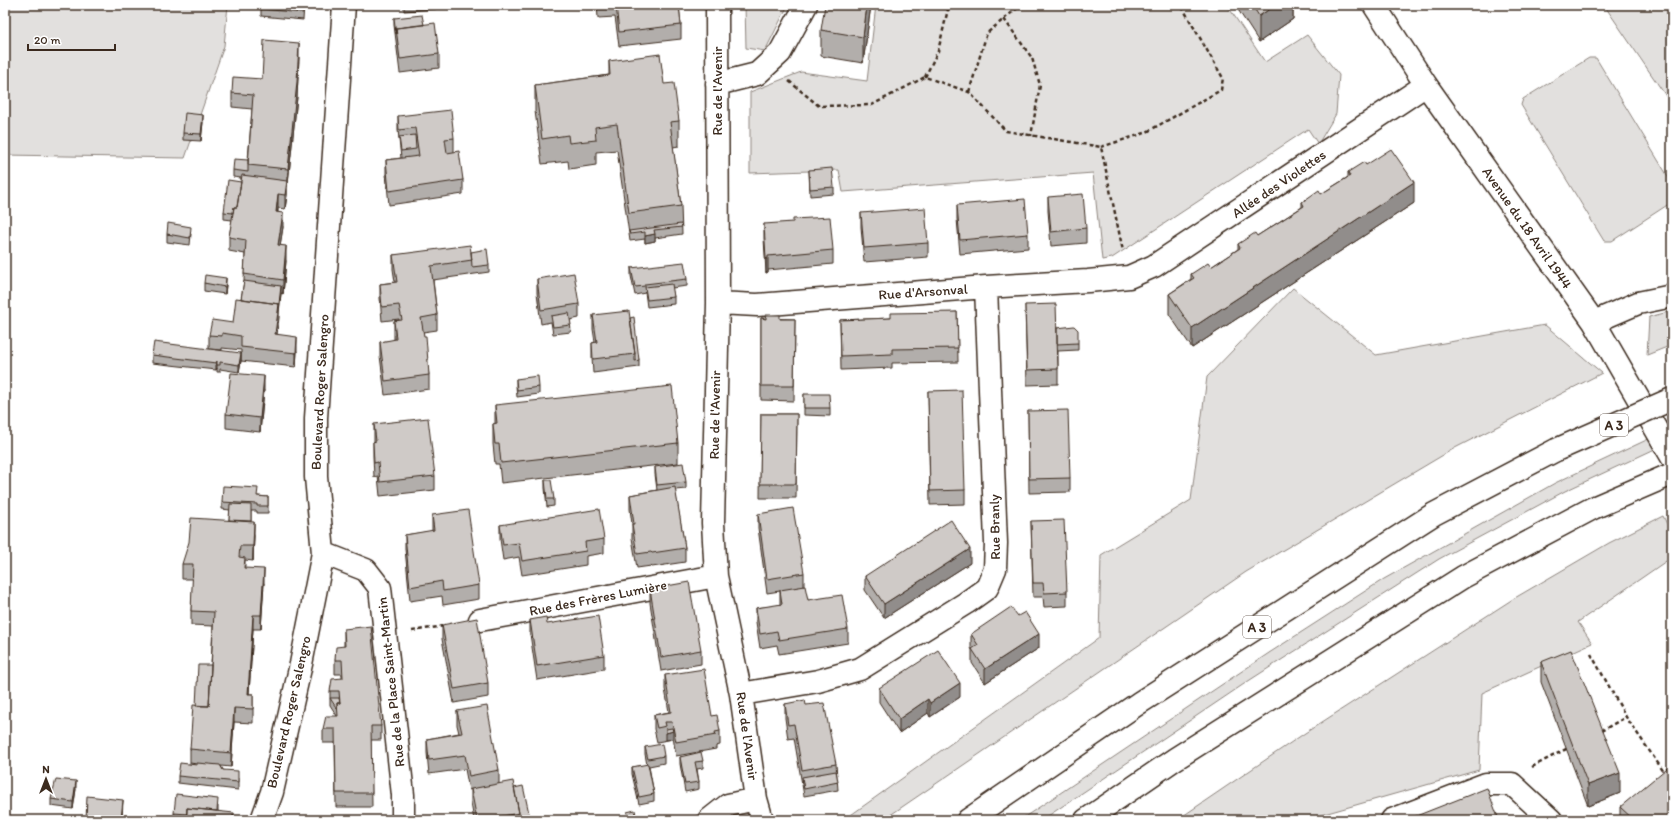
<svg xmlns="http://www.w3.org/2000/svg" width="1677" height="825" viewBox="0 0 1677 825" font-family="Itim,sans-serif">
	<style>
		.green { fill: #e2e0de; stroke: #8e857e }
		.lines { fill: none; stroke-linecap: round; stroke-linejoin: round }
		.minor-casing { stroke: #3b2a1e; stroke-width: 25 }
		.highway-casing { stroke: #3b2a1e; stroke-width: 25 }
		.path { stroke: #3b2a1e; stroke-width: 2.5; stroke-dasharray: 4 3; stroke-linecap: butt }
		.minor { stroke: #fff; stroke-width: 22 }
		.highway { stroke: #fff; stroke-width: 22 }
		.highway-bridge-casing { stroke: #3b2a1e; stroke-width: 25; stroke-linecap: butt }
		.highway-bridge { stroke: #fff; stroke-width: 22 }
		.wall { fill: #b2aeab; stroke: #3b2a1e }
		.shaded-wall { fill: #918d8b; stroke: #3b2a1e }
		.building { fill: #cfcac7; stroke: #3b2a1e }
		.labels { text-anchor: middle; dominant-baseline: central; stroke-width: 3.5; stroke-linejoin: round; paint-order: stroke }
		.shield { fill: #fff; stroke: #766a62; stroke-width: 1 }
		.shield-label { font-size: 13px; font-weight: bold; fill: #3b2a1e }
		.street-label { font-size: 14px; fill: #3b2a1e; stroke: #fff }
	</style>
	<rect width="100%" height="100%" fill="#fff"/>
	<filter id="ink" filterUnits="userSpaceOnUse"><feTurbulence type="fractalNoise" baseFrequency=".025" numOctaves="2"/><feDisplacementMap in="SourceGraphic" scale="8" xChannelSelector="R" yChannelSelector="G"/><feConvolveMatrix kernelMatrix="1 2 1 2 8 2 1 2 1" color-interpolation-filters="sRGB"/></filter>
	<g filter="url(#ink)">
		<path class="green" d="M5,5h223l-4,41 -39,112 -180,-3z
			M745,5h43l-23,46 -19,-3z
			M876,5h351l38,57 42,-27 32,40 -3,39 -18,30 -10,-15 -196,129 -10,2 -9,-87 -250,19 -4,-22 -89,3v-81l51,-20 66,9z
			M1604,5h68v100z
			M1589,58h7l76,125v19l-60,39h-8l-83,-136 2,-6z
			M1293,288l83,67 169,-30 57,48 -147,75 -209,124 -363,248h-44l9,-3 251,-179 2,-83 90,-55 16,-123z
			M1672,311v34l-25,10 2,-38z
			M1672,428v13l-107,50 -126,68 -189,121 -208,140h-22l249,-167 115,-74 171,-96z
			M1663,516l9,18v23l-94,65 14,21 -110,50 -3,77 -176,50h-126l128,-87 208,-134 96,-56z"/>
		<g class="lines">
			<defs>
				<path id="minor" d="M717,5l1,298 -5,220 3,53 25,118 15,105 6,21
					M1374,5l52,80 168,237 78,135
					M717,84l40,-10 23,-21 26,-48
					M718,303l39,2 229,-18 102,-6 41,-4 25,-11 272,-181
					M1594,322l44,-19 34,-7
					M323,553l43,17 14,18 23,207v25
					M480,620l236,-44
					M741,694l77,-13 42,-12 106,-66 21,-15 8,-19 1,-26 -10,-256
					M262,820l10,-28 29,-128 22,-111 -7,-76v-59l28,-413
					M709,820l19,-15 28,-6
					M1392,820l94,-36h26l39,36"/>
				<path id="highway" d="M968,820l171,-117 295,-189 122,-64
					M1086,820l89,-61 288,-182 130,-69 79,-34"/>
			</defs>
			<use href="#minor" class="minor-casing"/>
			<use href="#highway" class="highway-casing"/>
			<path class="path" d="M1004,19l28,39 8,27 -9,51
				M925,77l13,-26 11,-46
				M789,81l30,25 53,-1 53,-28 44,15 37,39 95,16 22,104
				M969,92l18,-59 34,-28
				M1101,147l44,-14 76,-43 2,-12 -42,-73
				M412,631l32,-5
				M1591,654l35,63 38,55
				M1601,731l25,-14
				M1532,767l36,-19"/>
			<use href="#minor" class="minor"/>
			<use href="#highway" class="highway"/>
			<defs>
				<path id="highway-bridge" d="M1556,450l116,-51"/>
			</defs>
			<use href="#highway-bridge" class="highway-bridge-casing"/>
			<use href="#highway-bridge" class="highway-bridge"/>
		</g>
		<path class="wall" d="M261,5h43l-1,15 -42,-4z
			M404,5h32v4l-32,2z
			M597,5h82l2,20v14l-62,7 -4,-29 -17,1z
			M871,5l-8,58 -42,-7v-26z
			M1235,5h58v14l-34,23z
			M394,18l30,7 15,29v14l-39,5 -6,-48z
			M299,57l-2,40 -9,86h-1v12l-2,14 -7,-1v4l5,15 -3,18 6,16 -3,33 -2,-1 -4,41 20,17 -1,16 -55,-6v-11l-19,-2v2l-13,-1v-14l24,-12 8,-24 3,-18 1,-27 -16,-3v-14l3,-17 -8,-1v-7l17,-30v-4l-8,-1v-7l15,-10 4,-51 -20,-2v-14l30,-14z
			M609,61l55,23 15,37v25l-6,1 8,59 1,28 -27,4v3l-10,2v-4l-15,2 -13,-91 -21,2v13l-27,4 -1,-8 -26,3 -7,-53v-26l74,-10z
			M398,116l56,22v14l9,28v14l-74,11 -3,-31v-14l15,-2 -3,-28z
			M203,122l-2,19 -18,-1v-7z
			M1366,165l48,38 -222,145 -23,-34v-20l22,-15v-5l20,-7 27,-18v-5l19,-8 45,-29v-5l19,-8 27,-17v-5z
			M809,170l25,17v7l-24,2z
			M1048,197l38,31v15l-35,3 -3,-35z
			M957,205l71,29v14l-68,6 -3,-35z
			M861,213l67,30v14l-64,5 -3,-35z
			M764,224l69,26v14l-65,6v2l-2,1 -2,-35z
			M167,234h24l-1,11 -23,-3z
			M471,252l18,13v7l-56,8 4,35v15l-14,2 6,43v14l-44,6 -5,-39v-14l14,-2v-19l5,-1v-1l-17,2 -2,-23v-14l15,-2 -2,-13v-14z
			M631,268l56,11v7l-15,2 2,9v7l-27,3 -2,-15v1l-10,2 -4,-19z
			M537,279l42,25v14l-9,2 1,12 -18,2 -2,-12 -10,2 -4,-31z
			M204,283l22,2 -1,9 -21,-3z
			M1025,305l53,38v7l-20,1v33l-31,1z
			M957,312l1,50 -66,1v5l-51,2 -1,-50 51,-2z
			M593,315l37,3 9,42v7l-46,6 -1,-16v-14l3,-1 -2,-13z
			M761,318l34,1 -1,82 -33,-1z
			M152,355l89,6 -2,11 -19,-3v3h-3v-4l-1,2 -64,-7z
			M516,379l23,8v7l-22,3 -1,-11z
			M264,390l-4,42 -34,-4v-14z
			M928,391l37,99v14l-35,1z
			M804,394l26,14v8l-26,-1z
			M495,405l183,38v20l-177,20 -2,-19h-4l-2,-20v-20h2z
			M1028,411l42,67v14l-41,1z
			M761,414h36l-1,84h-36z
			M374,424l61,52v14l-55,6 -2,-20 -4,1 -1,-21v-14h1z
			M655,467l31,15v7l-11,1 10,58v14l-33,5 -1,-1 -14,2 -5,-30v-14l-2,-15v-14l27,-5 -2,-16z
			M545,480l9,19v7l-7,1 -2,-19z
			M258,496l10,1v16h-11v-2h-6v10l3,15 -1,25 -8,-1v8l19,15 -3,46h-8l-4,65h4v29l-19,-1 -3,45 -10,-1 2,4 15,8v12l-60,-7v-7l19,-11v-1l-7,-1v-14l6,-43 15,-41 2,-39 -22,-1v-14l2,-32h-11v-15l47,-44 1,-10 -8,-1v-7z
			M758,514l46,59v14l4,13 40,29v14l-69,11 -2,-9 -17,3 -4,-26v-14l24,-3v-14l-13,2 -9,-65z
			M432,515l47,70v14l-36,6 -1,-9 -32,5 -5,-52v-14l27,-4z
			M1031,521l36,71v14l-23,1 -1,-10h-10z
			M500,525l104,14v14l-18,3v9l-64,10 -3,-18 -16,3 -3,-21z
			M970,563l-86,55 -19,-28v-14z
			M650,589l51,61v14l-40,7 -11,-68z
			M530,620l74,35v14l-67,11 -7,-46z
			M442,625l46,58v14l-34,6 -12,-64z
			M344,629l37,97v14h-10l1,67h-36l-1,-64h-12v-14l14,-13 -7,-11v-14l12,-13v-4h-7v-14l9,-14z
			M971,634l68,14 -54,35 -13,-20v-13l-1,-2z
			M1541,662l79,131 -32,13 -47,-124z
			M665,675l47,41 8,15v14l-4,1v3l-40,7 -3,-19v2l-16,3 -3,-13v-14l15,-3 -4,-23z
			M879,688l81,9 -30,20 -2,-4 -29,20 -20,-31z
			M785,704l21,1 30,59 2,26 -34,6 -10,-58 -6,1 -3,-21z
			M457,711l42,59v14l15,4 16,30v2h-56l-3,-17v-14l-2,1 -4,-21 -36,5 -2,-21v-14l32,-6 -2,-8z
			M645,747l19,9v7l-15,3 5,28v7l-15,3 -7,-30v-7l15,-2 -2,-11z
			M680,757l23,4v7l-6,1 2,13v7l-14,3 -5,-28z
			M76,789l-3,20 -22,-3v-7z
			M218,806v5l16,9h-60v-7z
			M1620,807l52,13h-52z"/>
		<path class="shaded-wall" d="M867,5h4l-8,58v-26z
			M1276,5h17v14l-34,23v-26z
			M299,43v14l-2,40 -9,86v-14z
			M203,115v7l-2,19v-7z
			M287,181v14l-2,14v-14z
			M1414,182v21l-222,145v-20z
			M278,194v14l-2,18v-14z
			M283,213v14l-5,32v-14z
			M655,234v7l-10,2v-7z
			M286,246v15l-3,33v-14z
			M768,258v14l-2,1v-14z
			M226,278v7l-1,9v-7z
			M281,286v8l-2,17v7l-4,30v-14z
			M297,337v14l-1,16v-14z
			M241,353v8l-2,11v-7z
			M217,361v7l-1,2v-7z
			M264,376v14l-4,42v-14z
			M254,522v14l-1,25v-15z
			M970,549v14l-86,55v-14z
			M264,569v14l-3,46v-14z
			M253,615v14l-5,79v-14z
			M1039,634v14l-54,35v-14z
			M960,683v14l-30,20v-14z
			M928,699v14l-29,20v-14z
			M234,708v14l-3,45v-14z
			M673,731v8l-7,1v-7z
			M1620,773v20l-32,13v-21z
			M76,781v8l-3,20v-7z
			M123,800l-1,20h-1z
			M234,813v7h-3z"/>
		<path class="building" d="M261,5h43l-1,8 -42,-4z
			M616,5h63l2,20 -62,7z
			M825,5h42l-4,32 -42,-7z
			M1252,5h24l-17,11z
			M422,15l2,10 -28,3v6l-2,-16z
			M435,23l4,31 -39,5 -4,-31z
			M264,40l35,3 -2,39 -9,87 -40,-4 5,-70 -21,-2 1,-16 29,2z
			M660,54l4,30 10,-1 5,38 -9,1 11,84 -52,7 -12,-89 -22,3 1,13 -27,3 -1,-8 -26,4 -7,-54 75,-10 -1,-14z
			M451,110l3,28 -9,1 2,14 12,-2 4,29 -74,11 -3,-31 33,-4 -4,-28 -16,2 -1,-14z
			M185,113l18,2 -2,19 -18,-1z
			M415,135l1,14 -15,2 -2,-14z
			M1391,149l23,33 -222,146 -23,-34 25,-16 -3,-4 17,-11 3,4 29,-19 -2,-4 17,-11 2,3 47,-30 -2,-4 17,-12 2,4 29,-18 -2,-4 16,-10 2,3z
			M234,159l14,1v12l-15,-2z
			M832,168l2,19 -24,2 -1,-19z
			M242,175l45,6 -2,14 -7,-1 -2,18 7,1 -5,32 8,1 -3,34 -39,-6 2,-34 -17,-3 5,-30h3z
			M228,180l13,2 -4,25h-3l-1,6 -9,-1z
			M1083,194l3,34 -35,4 -3,-35z
			M1025,199l3,35 -68,6 -3,-35z
			M925,208l3,35 -64,5 -3,-35z
			M830,217l3,33 -65,6v2l-2,1 -2,-35 29,-2v-3z
			M168,223l23,4 -1,11 -23,-4z
			M681,224l1,3 -28,3 1,4 -10,2v-4l-15,2 -1,-3z
			M470,245l2,15 -41,6 6,49 -16,3 3,18h2l3,39 -44,6 -5,-39 16,-3 -2,-18 8,-1 -3,-15 -17,2 -2,-23 17,-2 -4,-27z
			M487,249l2,16 -17,2 -1,-15z
			M684,262l3,17 -42,5v2l-10,1 -4,-19z
			M574,273l5,31 -38,6 -4,-31z
			M205,275l21,3 -1,9 -21,-4z
			M244,281l37,5 -2,18 -38,-5z
			M672,284l2,13 -27,3 -2,-13z
			M236,298l43,6 -4,30 22,3 -1,16 -55,-6v-11l-19,-3v3l-13,-1 3,-15 21,3z
			M1056,304l2,65 -31,1 -2,-65z
			M629,311l6,43 -42,5 -1,-16 5,-1 -4,-27z
			M957,312l1,36 -66,1v5l-51,2 -1,-36 51,-2v-5z
			M569,313l2,12 -18,2 -2,-11z
			M766,315h14v4h15l-1,67h-33v-68l5,1z
			M634,317l5,43 -4,1v-7l-5,-36z
			M1074,326l4,4v13l-21,1v-16z
			M154,342l87,11 -2,12 -19,-3v3h-3v-4l-1,2 -64,-8z
			M231,373l33,3 -4,42 -34,-4z
			M538,376l1,11 -22,3 -1,-11z
			M672,386l6,57 -177,20 -2,-19h-4l-2,-20 4,-1 -2,-18z
			M962,390l3,100 -35,1 -2,-100z
			M804,394h25l1,14h-26z
			M1068,410l2,68 -41,1 -1,-68z
			M761,414h36l-1,70h-36z
			M428,418l7,58 -55,6 -2,-20 -4,1 -1,-21 3,-1 -2,-17z
			M683,463l3,19 -29,3 -2,-18z
			M545,480h6l3,19h-7z
			M223,486l35,2 -1,8 11,1v9h-11v-2l-35,-2z
			M675,487l10,61 -33,5 -1,-1 -14,2 -5,-30h2l-4,-29z
			M230,504l21,1v16l-22,-1z
			M793,508l11,65 -37,6 -9,-65z
			M599,509l5,30 -19,3 1,9 -64,10 -3,-18 -16,2 -3,-20z
			M468,510l11,75 -36,6 -1,-10 -32,6 -5,-52 29,-5 -2,-15z
			M191,518l63,4 -1,24h-13l-1,11 6,1 -1,10 20,1 -3,46h-8l-5,79h5v15l-19,-1 -3,45 -41,-4 3,-44 16,1 5,-94 -23,-1 2,-47h-11l7,-22z
			M951,520l19,29 -86,55 -19,-28z
			M1064,520l3,72 -23,1 -1,-10h-10l-2,-62z
			M689,582l12,68 -40,7 -11,-68z
			M805,586l3,14 34,-5 6,34 -69,11 -2,-9 -17,3 -4,-26 26,-4 -2,-14z
			M1011,607l7,9 7,-4 14,22 -54,35 -13,-20 6,-4 -7,-11z
			M598,616l6,39 -67,11 -7,-46 16,-3 1,7z
			M477,618l11,65 -34,6 -12,-64z
			M371,626l10,100h-10l1,67h-36l-1,-64h-12l3,-13h12l-1,-13h3l-1,-12h-9l2,-12 11,-1 -1,-18h-7l1,-13 9,-1 -1,-17z
			M938,650l22,33 -30,20 -2,-4 -29,20 -20,-31z
			M1571,650l49,123 -32,12 -47,-123z
			M198,665h13l-2,41h-13z
			M704,669l8,47 5,-1 3,16 -5,1 1,3 -40,7 -4,-20h-7l1,4 -9,2 -3,-13 17,-3 -6,-37z
			M330,698h9l1,5h-3v6z
			M805,700l1,5 18,-2 12,61 -34,6 -8,-46 -6,1 -3,-21z
			M487,706l12,64 -30,6 -4,-21 -36,5 -2,-21 35,-6 -5,-22z
			M672,728l1,3 -7,2v-4z
			M662,744l2,12 -16,3 -3,-12z
			M701,752l2,9 -8,1 4,20 -14,2 -5,-27z
			M180,763l17,2v-2l23,2 3,5 15,1v11l-60,-6z
			M648,764l6,30 -15,3 -7,-30z
			M1672,764v56h-38l-14,-13z
			M836,771l2,11 -34,7 -2,-12z
			M56,779l20,2 -3,21 -22,-3z
			M513,781l6,32 -38,7h-4l-6,-31z
			M523,786l7,32 -11,2v-7l-5,-25z
			M1487,788l12,32h-93z
			M176,794l42,5 -1,12 -30,-3v6l-13,-1z
			M87,796l36,4 -2,20h-35z
			M187,808l47,5 -3,7h-45z
			M635,810l2,10h-9l-1,-8z
			M312,818l14,2h-14z"/>
	</g>
	<g class="labels">
		<g class="shield">
			<rect x="1600" y="414" width="28" height="22" rx="3"/>
			<rect x="1243" y="616" width="28" height="22" rx="3"/>
		</g>
		<g class="shield-label">
			<text x="1614" y="425">A 3</text>
			<text x="1257" y="627">A 3</text>
		</g>
		<g class="street-label">
			<text transform="translate(717 91) rotate(-90)">Rue de l'Avenir</text>
			<text transform="translate(1279 184) rotate(-34)">Allée des Violettes</text>
			<text transform="translate(1527 228) rotate(55)">Avenue du 18 Avril 1944</text>
			<text transform="translate(923 292) rotate(-4)">Rue d'Arsonval</text>
			<text transform="translate(320 392) rotate(-87)">Boulevard Roger Salengro</text>
			<text transform="translate(715 415) rotate(-89)">Rue de l'Avenir</text>
			<text transform="translate(995 527) rotate(-91)">Rue Branly</text>
			<text transform="translate(598 598) rotate(-11)">Rue des Frères Lumière</text>
			<text transform="translate(391 682) rotate(-96)">Rue de la Place Saint-Martin</text>
			<text transform="translate(289 712) rotate(-77)">Boulevard Roger Salengro</text>
			<text transform="translate(747 736) rotate(82)">Rue de l'Avenir</text>
		</g>
	</g>
	<rect width="1677" height="825" fill="none" stroke="#fff" stroke-width="20"/>
	<rect x="10" y="10" width="1657" height="805" fill="none" stroke="#3b2a1e" stroke-width="1.5" filter="url(#ink)"/>
	<g transform="translate(46 779)" stroke="#ffffff" stroke-width="3" paint-order="stroke">
	<path d="M0-3L7 15L0 10L-7 15Z" fill="#3b2a1e"/>
	<text y="-6" font-size="11" font-weight="bold" text-anchor="middle" fill="#3b2a1e">N</text>
	</g>
	<path d="M28 44v6h87v-6" fill="none" stroke="#3b2a1e" stroke-width="2"/>
	<text x="34" y="44" font-size="12" fill="#3b2a1e" stroke="#ffffff" stroke-width="3" paint-order="stroke">20 m</text>
</svg>
